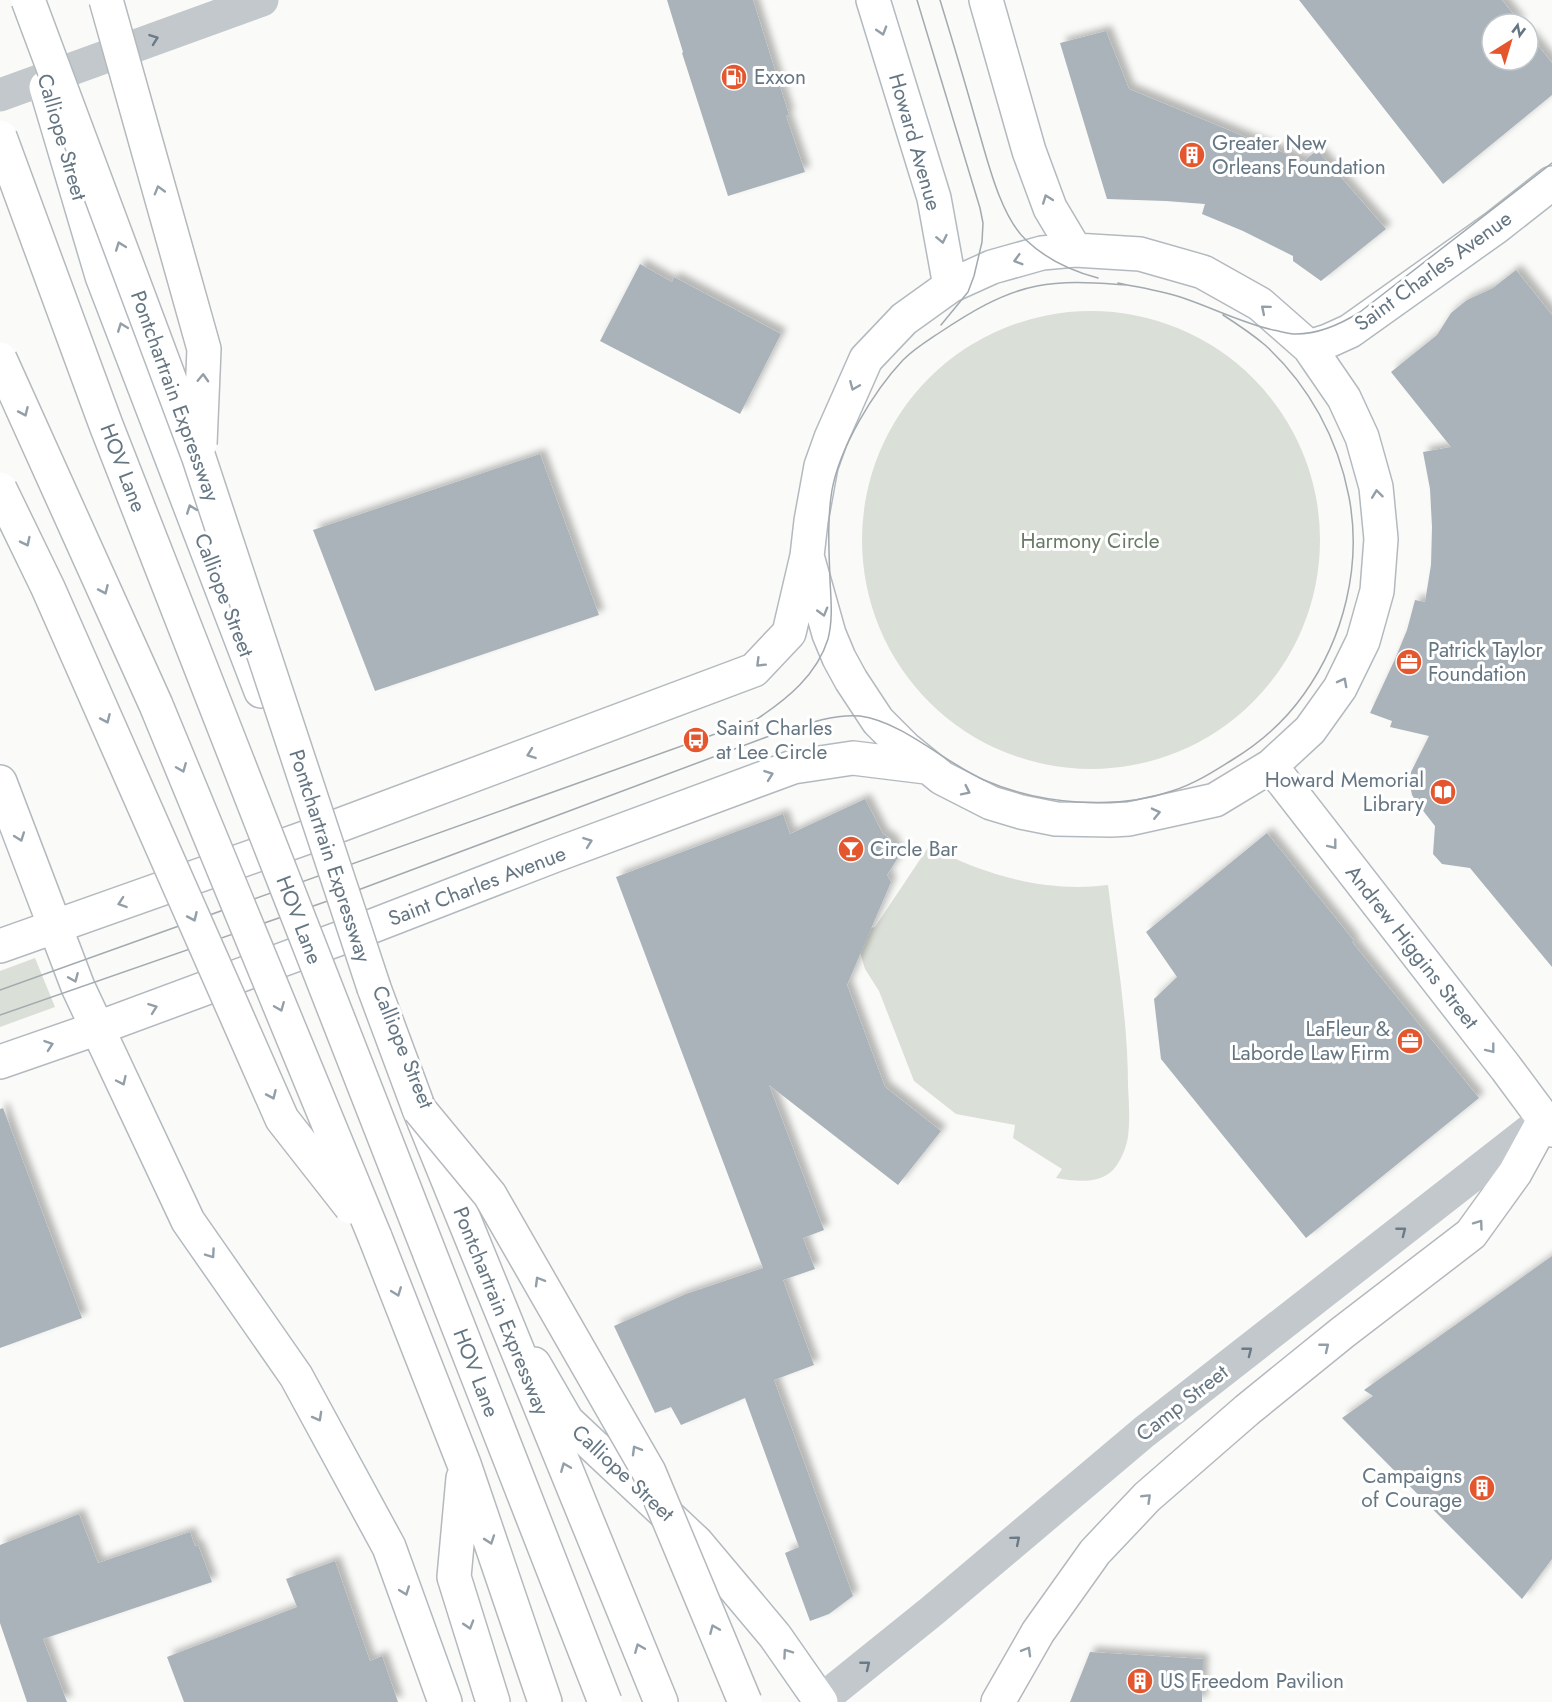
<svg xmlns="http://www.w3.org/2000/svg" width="1552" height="1702" viewBox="0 0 1552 1702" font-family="Jost,sans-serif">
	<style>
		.green { fill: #dadfd7 }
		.building { fill: #aab3b9; filter: url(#shadow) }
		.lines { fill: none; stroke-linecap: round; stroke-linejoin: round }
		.secondary-casing { stroke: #b3babf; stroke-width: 36 }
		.highway-casing { stroke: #b4b9bd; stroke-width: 36 }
		.street { stroke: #c3c8cc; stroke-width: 33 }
		.secondary { stroke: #fff; stroke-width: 33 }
		.highway { stroke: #fff; stroke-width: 33 }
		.tram { stroke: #a2aab0; stroke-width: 1.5 }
		.highway-bridge-casing { stroke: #b4b9bd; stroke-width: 36; stroke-linecap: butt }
		.highway-bridge { stroke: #fff; stroke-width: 33 }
		.oneway { stroke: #939fa8 }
		.oneway2 { stroke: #6a7a87 }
		.labels { text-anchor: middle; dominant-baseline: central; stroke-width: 6; stroke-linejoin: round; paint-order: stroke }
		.poi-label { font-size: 21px; fill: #657683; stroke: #fff; text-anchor: start }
		.street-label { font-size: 21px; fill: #657683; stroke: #fff }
		.park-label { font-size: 21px; fill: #687a64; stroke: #fff }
	</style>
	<defs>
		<filter id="shadow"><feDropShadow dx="5.5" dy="-5.5" stdDeviation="3" flood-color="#0004"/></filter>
	</defs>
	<rect width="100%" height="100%" fill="#fafaf8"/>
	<path class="green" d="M862 540a229 229 0 1 1 458 0a229 229 0 1 1-458 0Z
		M929,846c55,29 116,47 179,39 8,67 20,134 20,201 1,17 2,34 0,51 -2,11 -7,24 -15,33 -15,15 -38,11 -57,8l6,-9 -49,-31 2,-13 -59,-11 -42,-33 -35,-90 -14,-22 -5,-17 -16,-16 31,-9z
		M35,958l20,49 -55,20v-56z"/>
	<path class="building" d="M667,0h86l36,115 -3,1 19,56 -77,24 -46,-143 1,-1z
		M1299,0h203l19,24h-29v36h36v-27l24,30v32l-109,89z
		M1106,31l23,58 175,72 13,-11 69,79 -65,52 -28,-20v-5l-50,-25 -41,-17 3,-10 -39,-3 -59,-2 -47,-156z
		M640,264l32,18 2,-5 107,57 -41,80 -140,-73z
		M1516,270l36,45v652l-82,-99 -28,-4 -9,-10 2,-28 -18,-23 -5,-8 -2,-10 1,-13 18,-36 -39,-9 2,-6 -22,-8 25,-54 12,-29 8,-30 10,2 6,-37 1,-38 -2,-38 -7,-37 28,-5 -60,-75 46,-37 14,-22 16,-13 26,-12z
		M540,454l59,161 -224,76 -62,-161z
		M865,799l18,35 9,6 7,16 -12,19 4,7 -44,103 38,102 56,44 -43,54 -129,-100 55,145 -21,8 12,31 -32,11 31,85 -40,15 79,216 -24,18 -19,7 -25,-68 14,-6 -54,-149 -64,27 -10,-18 -16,6 -41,-87 72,-32 77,-26 -147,-391 167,-63 7,20z
		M1267,833l87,108 -2,1 127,156 -173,140 -145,-179 -7,-60 23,-22 -31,-45z
		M3,1108l79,210 -82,30v-239z
		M1552,1256v303l-30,40 -180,-181 31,-22 -9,-6z
		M79,1514l19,49 92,-31 5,14 3,-1 14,37 -169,57 24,63h-40l-27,-79v-78z
		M335,1561l35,100 12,-5 16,46h-214l-17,-45 130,-50 -11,-28z
		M1090,1652l113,7 -1,43h-132z"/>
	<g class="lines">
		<defs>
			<path id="secondary" d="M873,0l61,198 16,88
				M986,0l43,151 21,57 25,42
				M46,87l56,189 159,415
				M1309,347l19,-6 22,-10 146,-104 56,-44
				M1271,766l235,302 46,62
				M0,782l78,205 110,234 108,155 93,171 56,155
				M0,946l316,-112 438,-164 35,-37 18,-77 4,-35 10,-55 10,-28 35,-79 38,-40 46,-33 42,-19 50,-14 33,-3 65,4 63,18 57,32 49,43 35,51 18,39 14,50 5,52 -4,52 -14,50 -23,47 -30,42 -39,36 -56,34 -86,19 -18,1 -55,-1 -35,-7 -30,-9 -49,-25 -37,-30 -27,-27 -27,-41 -12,-22 -10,-24 -22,-78
				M0,1062l98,-34 259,-96 196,-76 240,-89 60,-9 73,9
				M534,1364l33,57 130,122 78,93 46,66"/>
			<path id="highway" d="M374,988l45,121 242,593
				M375,1237l89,227 81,238
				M463,1478l-9,99 39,125
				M998,1702l40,-70 57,-80 52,-55 100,-87 95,-77 129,-99 44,-61 29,-53"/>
		</defs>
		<use href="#secondary" class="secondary-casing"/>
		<use href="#highway" class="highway-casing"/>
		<path class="street" d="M0,95l262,-95
			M819,1702l113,-91 212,-179 402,-314"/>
		<use href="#secondary" class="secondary"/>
		<use href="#highway" class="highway"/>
		<path class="tram" d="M917,0l63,208 3,15 -1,19 -8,34 -6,16 -27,33
			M940,0c12,39 24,79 35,118 11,36 24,97 51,122 20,19 45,31 72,38
			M1118,283c23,5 46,8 68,16 29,10 56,24 87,31 7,1 15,4 23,4 23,0 45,-10 64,-22l192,-149
			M0,990l757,-271c30,-20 60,-44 71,-80 5,-19 3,-39 2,-59 -1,-30 -3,-60 2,-90 8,-43 41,-98 71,-130 11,-11 24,-19 36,-27 30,-20 62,-40 98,-47 29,-6 60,-3 90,-1
			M0,1015l342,-119 422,-158c29,-9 66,-25 96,-22 43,6 84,46 124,64 55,24 131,31 188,11 22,-7 41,-19 60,-31 28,-17 53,-39 72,-66 40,-56 58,-129 45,-197 -11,-58 -40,-112 -84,-152 -13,-11 -28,-21 -42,-30"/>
		<defs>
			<path id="highway-bridge" d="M28,0l171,458 175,530
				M106,0l98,349 -4,95
				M0,137l106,288 499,1277
				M0,359l156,346 219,532
				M0,489l48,99 234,531 69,88
				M419,1109l71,86 159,277 96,230"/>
		</defs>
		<use href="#highway-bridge" class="highway-bridge-casing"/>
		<use href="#highway-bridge" class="highway-bridge"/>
	</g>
	<defs><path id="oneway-chevron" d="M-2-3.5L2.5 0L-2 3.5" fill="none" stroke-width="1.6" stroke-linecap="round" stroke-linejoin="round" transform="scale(1.5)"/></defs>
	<g class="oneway">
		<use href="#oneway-chevron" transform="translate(882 31) rotate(73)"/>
		<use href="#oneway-chevron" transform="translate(159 190) rotate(-106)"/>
		<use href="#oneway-chevron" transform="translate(1047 199) rotate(-110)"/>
		<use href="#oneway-chevron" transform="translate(942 239) rotate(78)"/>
		<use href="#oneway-chevron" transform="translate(120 246) rotate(-110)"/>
		<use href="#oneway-chevron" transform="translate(1018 260) rotate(164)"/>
		<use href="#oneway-chevron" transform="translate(1265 309) rotate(-140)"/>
		<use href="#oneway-chevron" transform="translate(122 327) rotate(-111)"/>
		<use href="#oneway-chevron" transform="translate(203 378) rotate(-88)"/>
		<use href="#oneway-chevron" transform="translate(854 386) rotate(113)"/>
		<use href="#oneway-chevron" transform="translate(24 412) rotate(66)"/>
		<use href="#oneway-chevron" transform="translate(1377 494) rotate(-97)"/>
		<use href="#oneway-chevron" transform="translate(191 509) rotate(-111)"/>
		<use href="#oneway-chevron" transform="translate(26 542) rotate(64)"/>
		<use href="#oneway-chevron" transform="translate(104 590) rotate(66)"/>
		<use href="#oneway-chevron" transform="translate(823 612) rotate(74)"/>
		<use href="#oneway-chevron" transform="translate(760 663) rotate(135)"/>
		<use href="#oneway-chevron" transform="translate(1343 682) rotate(-62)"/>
		<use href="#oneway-chevron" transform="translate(106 719) rotate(66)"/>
		<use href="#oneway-chevron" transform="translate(531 754) rotate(160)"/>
		<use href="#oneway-chevron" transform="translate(182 768) rotate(68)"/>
		<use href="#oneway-chevron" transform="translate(769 775) rotate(-20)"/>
		<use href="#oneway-chevron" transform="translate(966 791) rotate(26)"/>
		<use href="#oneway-chevron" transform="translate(1156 813) rotate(-13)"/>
		<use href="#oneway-chevron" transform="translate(20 837) rotate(70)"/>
		<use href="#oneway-chevron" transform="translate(588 842) rotate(-20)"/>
		<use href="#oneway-chevron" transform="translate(1333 845) rotate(52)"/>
		<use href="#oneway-chevron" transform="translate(122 903) rotate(161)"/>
		<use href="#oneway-chevron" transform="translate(193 917) rotate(66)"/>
		<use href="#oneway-chevron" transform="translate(74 978) rotate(67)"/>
		<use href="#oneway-chevron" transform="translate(280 1007) rotate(68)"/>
		<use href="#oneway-chevron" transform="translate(153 1008) rotate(-20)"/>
		<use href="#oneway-chevron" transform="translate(49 1045) rotate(-19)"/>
		<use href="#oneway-chevron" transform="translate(1491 1049) rotate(52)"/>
		<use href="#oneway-chevron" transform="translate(122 1081) rotate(65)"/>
		<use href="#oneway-chevron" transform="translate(272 1095) rotate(66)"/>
		<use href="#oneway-chevron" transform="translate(1479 1224) rotate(-54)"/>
		<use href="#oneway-chevron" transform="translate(211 1254) rotate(55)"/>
		<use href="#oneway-chevron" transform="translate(539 1281) rotate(-120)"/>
		<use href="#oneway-chevron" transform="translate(397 1292) rotate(69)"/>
		<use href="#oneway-chevron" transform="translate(1325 1347) rotate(-39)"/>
		<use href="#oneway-chevron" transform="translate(318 1417) rotate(61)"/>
		<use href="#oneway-chevron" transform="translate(636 1450) rotate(-120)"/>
		<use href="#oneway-chevron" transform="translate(565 1467) rotate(-112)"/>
		<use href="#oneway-chevron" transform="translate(1147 1498) rotate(-44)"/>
		<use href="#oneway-chevron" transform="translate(490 1540) rotate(71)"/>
		<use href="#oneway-chevron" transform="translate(405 1591) rotate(70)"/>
		<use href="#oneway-chevron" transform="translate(469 1625) rotate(73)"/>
		<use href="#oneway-chevron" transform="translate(714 1629) rotate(-113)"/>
		<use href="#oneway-chevron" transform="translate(639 1648) rotate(-112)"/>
		<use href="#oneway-chevron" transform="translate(1027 1651) rotate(-60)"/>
		<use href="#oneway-chevron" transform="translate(787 1653) rotate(-125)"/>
	</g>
	<g class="oneway2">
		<use href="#oneway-chevron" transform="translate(154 39) rotate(-20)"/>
		<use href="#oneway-chevron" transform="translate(1402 1231) rotate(-38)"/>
		<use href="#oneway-chevron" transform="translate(1248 1351) rotate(-38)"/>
		<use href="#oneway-chevron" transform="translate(1016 1540) rotate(-40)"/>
		<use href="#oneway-chevron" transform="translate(866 1665) rotate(-39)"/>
	</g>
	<defs>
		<symbol id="fuel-disc" viewBox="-11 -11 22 22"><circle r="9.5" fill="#e4572e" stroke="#fff"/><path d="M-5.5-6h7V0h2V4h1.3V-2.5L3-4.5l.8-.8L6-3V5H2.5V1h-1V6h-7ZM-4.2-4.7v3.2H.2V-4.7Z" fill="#fff"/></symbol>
		<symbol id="building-disc" viewBox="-11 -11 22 22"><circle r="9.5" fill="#e4572e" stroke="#fff"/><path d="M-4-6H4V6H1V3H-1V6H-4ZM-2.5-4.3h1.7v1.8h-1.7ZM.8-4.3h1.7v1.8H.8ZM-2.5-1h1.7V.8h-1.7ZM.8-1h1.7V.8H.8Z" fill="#fff"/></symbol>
		<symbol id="office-disc" viewBox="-11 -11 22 22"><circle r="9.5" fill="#e4572e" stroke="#fff"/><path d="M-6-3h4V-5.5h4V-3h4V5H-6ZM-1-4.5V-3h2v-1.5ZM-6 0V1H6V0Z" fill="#fff"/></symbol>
		<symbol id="bus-disc" viewBox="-11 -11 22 22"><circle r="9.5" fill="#e4572e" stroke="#fff"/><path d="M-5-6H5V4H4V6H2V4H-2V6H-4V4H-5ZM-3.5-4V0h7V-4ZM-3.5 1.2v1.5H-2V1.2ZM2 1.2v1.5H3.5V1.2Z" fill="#fff"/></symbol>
		<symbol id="library-disc" viewBox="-11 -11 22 22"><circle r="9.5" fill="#e4572e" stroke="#fff"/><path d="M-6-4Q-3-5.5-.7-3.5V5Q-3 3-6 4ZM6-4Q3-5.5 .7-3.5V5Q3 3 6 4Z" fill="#fff"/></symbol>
		<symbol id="bar-disc" viewBox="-11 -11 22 22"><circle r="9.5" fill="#e4572e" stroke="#fff"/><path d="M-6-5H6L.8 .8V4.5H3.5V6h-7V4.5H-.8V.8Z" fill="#fff"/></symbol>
	</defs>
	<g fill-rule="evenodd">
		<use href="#fuel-disc" x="719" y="62" width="30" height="30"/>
		<use href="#building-disc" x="1177" y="140" width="30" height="30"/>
		<use href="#office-disc" x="1394" y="647" width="30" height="30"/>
		<use href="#bus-disc" x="681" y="725" width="30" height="30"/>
		<use href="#library-disc" x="1428" y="777" width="30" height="30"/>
		<use href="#bar-disc" x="836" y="834" width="30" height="30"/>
		<use href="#office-disc" x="1395" y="1026" width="30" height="30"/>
		<use href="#building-disc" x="1467" y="1473" width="30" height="30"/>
		<use href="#building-disc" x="1125" y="1666" width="30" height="30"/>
	</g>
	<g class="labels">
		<g class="poi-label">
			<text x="754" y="77">Exxon</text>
			<text x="1212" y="143">Greater New<tspan x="1212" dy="24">Orleans Foundation</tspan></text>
			<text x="1428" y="650">Patrick Taylor<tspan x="1428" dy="24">Foundation</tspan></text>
			<text x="716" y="728">Saint Charles<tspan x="716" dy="24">at Lee Circle</tspan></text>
			<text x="1424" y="780" text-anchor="end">Howard Memorial<tspan x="1424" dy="24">Library</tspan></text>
			<text x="870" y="849">Circle Bar</text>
			<text x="1390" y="1029" text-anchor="end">LaFleur &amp;<tspan x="1390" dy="24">Laborde Law Firm</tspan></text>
			<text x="1462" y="1476" text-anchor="end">Campaigns<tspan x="1462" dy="24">of Courage</tspan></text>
			<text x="1160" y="1681">US Freedom Pavilion</text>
		</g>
		<g class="street-label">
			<text transform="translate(62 137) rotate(74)">Calliope Street</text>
			<text transform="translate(915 142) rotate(74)">Howard Avenue</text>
			<text transform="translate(1433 271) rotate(-36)">Saint Charles Avenue</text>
			<text transform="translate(175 396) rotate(70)">Pontchartrain Expressway</text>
			<text transform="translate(123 468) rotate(69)">HOV Lane</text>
			<text transform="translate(224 595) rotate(69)">Calliope Street</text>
			<text transform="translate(330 856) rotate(72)">Pontchartrain Expressway</text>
			<text transform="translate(477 886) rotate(-21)">Saint Charles Avenue</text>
			<text transform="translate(299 920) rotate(69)">HOV Lane</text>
			<text transform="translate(1412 947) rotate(52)">Andrew Higgins Street</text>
			<text transform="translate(403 1047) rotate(68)">Calliope Street</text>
			<text transform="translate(501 1311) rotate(68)">Pontchartrain Expressway</text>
			<text transform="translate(476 1373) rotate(69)">HOV Lane</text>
			<text transform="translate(1182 1403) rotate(-38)">Camp Street</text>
			<text transform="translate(623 1473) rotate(43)">Calliope Street</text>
		</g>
		<g class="park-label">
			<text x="1090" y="541">Harmony Circle</text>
		</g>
	</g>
	<g transform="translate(1510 42) rotate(37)"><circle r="28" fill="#ffffff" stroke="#c1c8cd" stroke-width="1.5"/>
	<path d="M0-4.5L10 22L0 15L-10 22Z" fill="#e4572e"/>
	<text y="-9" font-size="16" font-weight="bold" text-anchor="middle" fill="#657683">N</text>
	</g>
</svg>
